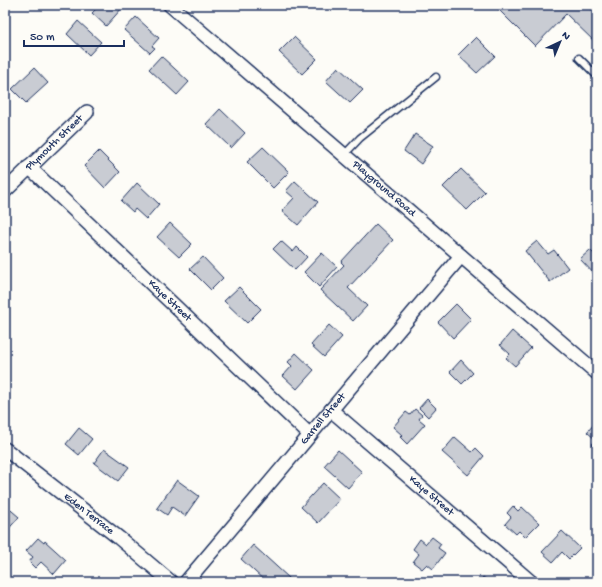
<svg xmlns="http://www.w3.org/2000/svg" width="602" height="587" viewBox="0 0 602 587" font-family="'Gochi Hand',sans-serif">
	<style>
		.building { fill: #c9ccd3; stroke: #1b2f5e }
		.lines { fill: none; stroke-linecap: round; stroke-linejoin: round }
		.lane-casing { stroke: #1b2f5e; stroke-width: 9 }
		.street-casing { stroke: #1b2f5e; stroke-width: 16 }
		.lane { stroke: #fdfcf7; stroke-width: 6 }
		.street { stroke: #fdfcf7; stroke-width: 13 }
		.labels { text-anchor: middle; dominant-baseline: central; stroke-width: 4; stroke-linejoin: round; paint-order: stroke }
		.street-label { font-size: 11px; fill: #1b2f5e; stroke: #fdfcf7 }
	</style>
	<rect width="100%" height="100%" fill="#fdfcf7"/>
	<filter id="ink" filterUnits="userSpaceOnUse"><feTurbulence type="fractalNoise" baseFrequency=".025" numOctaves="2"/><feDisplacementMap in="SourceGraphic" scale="8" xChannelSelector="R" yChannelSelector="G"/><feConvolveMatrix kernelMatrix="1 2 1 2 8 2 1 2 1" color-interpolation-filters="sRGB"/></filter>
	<g filter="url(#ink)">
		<path class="building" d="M100,5h21l2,2 -17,19 -14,-13z
			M494,5h103v39l-31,-30 -31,32z
			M136,17l23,21 -7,8 3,2 -5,5 -26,-23z
			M78,21l23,21 -12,13 -22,-21z
			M294,37l23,22 -15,15 -23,-22z
			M476,37l19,19 -18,17 -19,-18z
			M161,56l28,26 -12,13 -28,-26z
			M338,67l25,23 -13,13 -24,-22z
			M34,68l14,15 -22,20 -14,-14z
			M220,109l25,24 -14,15 -25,-24z
			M415,134l18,12 -12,18 -17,-13z
			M263,147l26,25 -16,16 -26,-26z
			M99,151l21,21 -15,16 -21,-22z
			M461,169l24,23 -18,18 -24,-23z
			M295,181l23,21 -20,23 -16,-14 12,-13 -8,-7z
			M137,183l22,21 -13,15 -11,-10 -2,3 -12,-11z
			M170,223l22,21 -13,13 -22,-20z
			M376,224l17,16 -45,48 19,18 -14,15 -33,-31 24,-25 -3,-3z
			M281,241l12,11 4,-5 10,10 -12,13 -22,-21z
			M537,241l11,13 6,-4 14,18 -18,14 -25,-31z
			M590,250l7,7v20l-17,-18z
			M322,253l15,14 -18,20 -15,-15z
			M203,257l20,21 -12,12 -21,-21z
			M239,287l22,22 -14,14 -23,-22z
			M456,304l15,15 -18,19 -15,-16z
			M329,325l13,12 -18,20 -13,-12z
			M512,331l19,17 -16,18 -9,-8 4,-4 -10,-9z
			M296,353l18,17 -17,19 -14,-13 9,-10 -4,-4z
			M461,360l12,13 -11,11 -12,-12z
			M427,399l9,9 -8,9 -9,-9z
			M415,409l7,6 -3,4 6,5 -18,20 -7,-7 2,-2 -9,-8 13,-15 4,3z
			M597,421v28l-5,-5 4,-4 -9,-8z
			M79,428l13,11 -13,16 -13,-11z
			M455,437l17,15 4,-4 8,8 -16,19 -26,-23z
			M104,449l25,18 -11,14 -24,-18z
			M338,450l24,22 -14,16 -24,-22z
			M177,480l22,16 -14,20 -13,-9 -5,8 -10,-7z
			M323,483l17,16 -22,24 -17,-16z
			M5,505l14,12 -14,16z
			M513,506l5,5 4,-4 17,16 -14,14 -6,-6 -3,3 -11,-10 6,-7 -4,-4z
			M562,531l18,17 -11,11 -7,-7 -9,10 -11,-10z
			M432,537l9,7 -3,4 7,5 -12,16 -6,-5 -5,5 -9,-7 6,-8 -6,-5 7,-10 6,5z
			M38,538l6,5 1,-2 21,19 -12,14 -13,-12 -6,6 -6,-6 4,-5 -7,-6z
			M253,545l36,33 -4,4h-19l-25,-23z
			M483,577l7,5h-11z"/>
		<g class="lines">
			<defs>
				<path id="lane" d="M579,58l18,18
					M344,155l16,-17 76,-61"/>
				<g id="street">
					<path id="s1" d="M170,5l427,368"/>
					<path id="s2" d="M29,167l281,268"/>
					<path id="s3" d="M5,191l82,-79"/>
					<path id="s4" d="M331,410l200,172"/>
					<path id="s5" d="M5,449l114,89 52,44"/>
					<path id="s6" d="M186,582l275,-326"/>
				</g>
			</defs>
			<use href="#lane" class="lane-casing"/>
			<use href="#street" class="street-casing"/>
			<use href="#lane" class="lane"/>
			<use href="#street" class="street"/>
		</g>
	</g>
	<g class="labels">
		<g class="street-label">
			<text stroke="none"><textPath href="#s3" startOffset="69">Plymouth Street</textPath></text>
			<text stroke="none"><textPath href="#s1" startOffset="282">Playground Road</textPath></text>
			<text stroke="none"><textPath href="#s2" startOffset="194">Kaye Street</textPath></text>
			<text stroke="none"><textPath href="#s6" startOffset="213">Garrell Street</textPath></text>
			<text stroke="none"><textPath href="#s4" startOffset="132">Kaye Street</textPath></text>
			<text stroke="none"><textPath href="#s5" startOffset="106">Eden Terrace</textPath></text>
		</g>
	</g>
	<rect width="602" height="587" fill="none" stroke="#fdfcf7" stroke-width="20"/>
	<rect x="10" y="10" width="582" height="567" fill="none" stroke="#1b2f5e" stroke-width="1.5" filter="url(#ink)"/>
	<g transform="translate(560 42) rotate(44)" stroke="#fdfcf7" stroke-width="3" paint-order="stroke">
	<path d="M0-3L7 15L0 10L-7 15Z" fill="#1b2f5e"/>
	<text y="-6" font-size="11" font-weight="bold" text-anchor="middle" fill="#1b2f5e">N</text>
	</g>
	<path d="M24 40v6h100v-6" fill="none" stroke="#1b2f5e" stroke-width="2"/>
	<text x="30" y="40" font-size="12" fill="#1b2f5e" stroke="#fdfcf7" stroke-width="3" paint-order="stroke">50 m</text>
</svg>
